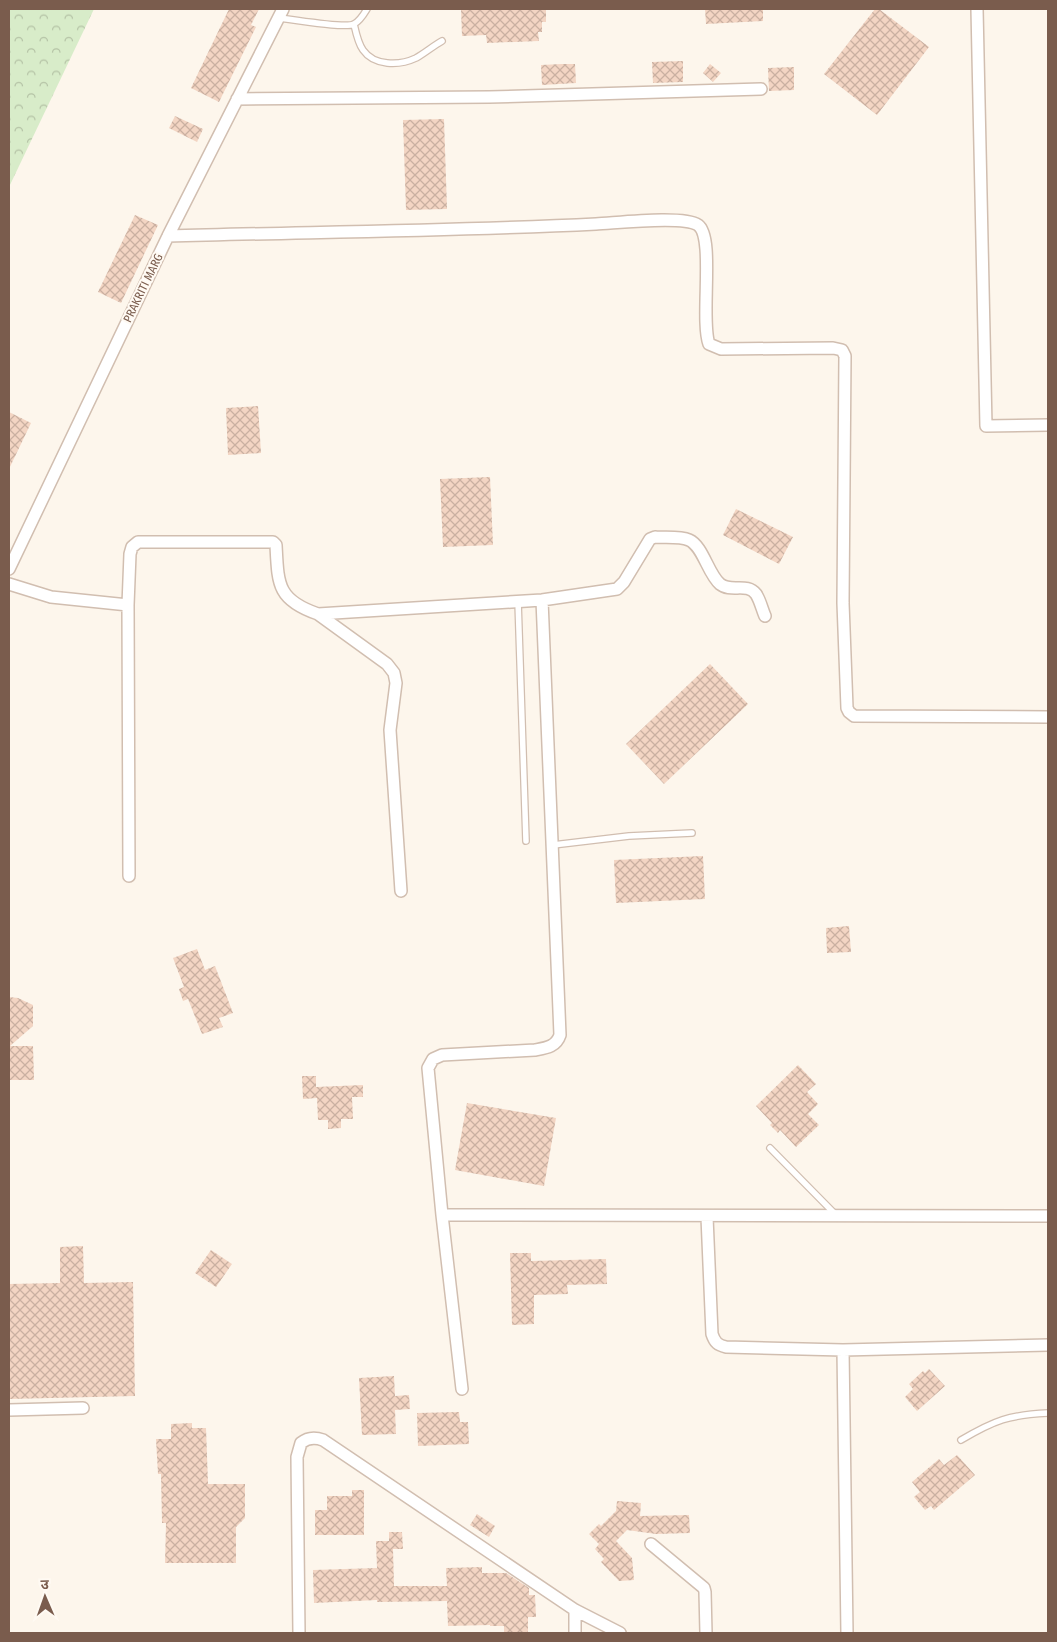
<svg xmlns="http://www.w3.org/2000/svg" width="1057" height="1642" viewBox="0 0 1057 1642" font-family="'Fira Sans Condensed','Noto Sans Devanagari',sans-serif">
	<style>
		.forest { fill: url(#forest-crowns) }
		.building { fill: url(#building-cross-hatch) }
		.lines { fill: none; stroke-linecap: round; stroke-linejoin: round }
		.service-casing { stroke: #d1beb0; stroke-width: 8 }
		.minor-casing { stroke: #d1beb0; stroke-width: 14 }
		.service { stroke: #fff; stroke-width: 5.5 }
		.minor { stroke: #fff; stroke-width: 11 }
		.labels { text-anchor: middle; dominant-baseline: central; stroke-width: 4; stroke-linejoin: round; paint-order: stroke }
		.street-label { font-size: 12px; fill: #7a5c4d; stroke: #fffaf3 }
	</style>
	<defs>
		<pattern id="forest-crowns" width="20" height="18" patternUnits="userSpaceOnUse" patternTransform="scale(1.25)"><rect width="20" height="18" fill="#d8ecc9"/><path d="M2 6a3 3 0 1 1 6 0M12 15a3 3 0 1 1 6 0" fill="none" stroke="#b4c2a5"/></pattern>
		<pattern id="building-cross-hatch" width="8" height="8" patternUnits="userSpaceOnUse" patternTransform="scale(1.25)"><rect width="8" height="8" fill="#f3d5c3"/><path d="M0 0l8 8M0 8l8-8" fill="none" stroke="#cab0a1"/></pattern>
	</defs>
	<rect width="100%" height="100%" fill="#fdf6ec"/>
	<path class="forest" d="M9,9h85l-85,178z"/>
	<path class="building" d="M229,9h30l-8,16 5,2 -37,75 -28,-14z
		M461,9h85v13h-4v10h-4l1,9 -52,2 -1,-8 -24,1z
		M705,9h58v12l-57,3z
		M875,9h4l50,38 -52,68 -53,-41z
		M683,61v21l-30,1 -1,-21z
		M562,64h13l1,19 -34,2 -1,-20z
		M710,64l11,9 -8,9 -10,-9z
		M794,67v23l-25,1 -1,-23z
		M175,116l28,13 -6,13 -28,-14z
		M444,119l3,90 -41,1 -3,-90z
		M135,215l23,10 -37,78 -23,-11z
		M258,406l3,47 -33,2 -2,-47z
		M9,412l22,11 -22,46z
		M490,477l3,68 -50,2 -3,-68z
		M736,509l57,28 -14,27 -56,-29z
		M710,664l38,40 -84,80 -38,-40z
		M703,856l2,43 -89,4 -2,-43z
		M849,926l2,26 -24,1 -1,-25z
		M197,949l8,21 10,-4 18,47 -14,5 4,9 -21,7 -14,-35 -5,2 -4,-12 5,-2 -11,-29z
		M9,997l9,1 15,7v21l-23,20h23l1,34h-25z
		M798,1065l18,19 -9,8 11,12 -10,10 11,11 -23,22 -16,-17 -2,3 -8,-8 2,-2 -16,-17z
		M302,1076h14v11l47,-2v12h-11l1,22h-12v9l-13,1v-9h-10l-1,-22 -14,1z
		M467,1103l89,15 -12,68 -89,-16z
		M83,1246l1,37 49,-1 2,114 -126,3v-115l51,-1v-36z
		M211,1250l21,14 -16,23 -21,-14z
		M510,1253h21v8l75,-2 1,25 -40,1 1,9 -34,1v29l-22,1z
		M929,1369l16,17 -28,25 -12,-14 8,-8 -4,-5 14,-13 2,2z
		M394,1376l1,20 14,-1 1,14 -15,1 1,24 -34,1 -3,-57z
		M459,1412l1,10h8l1,22 -51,2 -1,-33z
		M192,1423v5h14l2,56h37v34l-9,9v36h-71l1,-40h-4l-1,-49h-3l-2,-35h15v-15z
		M957,1455l18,20 -41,35 -3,-4 -6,4 -11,-13 6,-5 -8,-10 27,-23 5,6z
		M352,1490h12v45h-49v-25h12v-14h25z
		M617,1501l24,2 -1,13 49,-1 1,18 -34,1 -29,-4 -11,11 16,17 2,22 -15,1 -18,-19 3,-3 -9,-10 4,-5 -10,-10 10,-10 2,2 15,-15z
		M477,1514l18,12 -6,11 -19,-12z
		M389,1532h13l1,17h-10l1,37h53l-1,-18 36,-1v6h24l23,15v7h6l1,22h-8v16h-24v-7h-14v-1l-42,1 -1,-25 -70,1v-2l-63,3 -1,-33 64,-2 -1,-27h13z"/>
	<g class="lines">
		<defs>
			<path id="service" d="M278,18c14,1 67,11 76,6 6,-3 10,-10 13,-15
				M354,24c2,9 4,19 9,26 11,16 36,16 53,8 9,-5 17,-12 26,-17
				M518,601l8,240
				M553,845l76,-9 63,-3
				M770,1148l66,67
				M961,1440c34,-20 48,-25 87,-27"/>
			<path id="minor" d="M977,9l9,417 62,-1
				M237,99l252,-2 272,-8
				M168,236c143,-4 286,-5 428,-12 21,-1 87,-9 102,1 17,12 2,95 11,119l12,5 112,-1 9,2 3,6 -2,247 4,105 2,4 5,4 194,1
				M9,569l159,-333 115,-227
				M9,584l42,13 77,8
				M318,614l69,50 7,9 2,10 -6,47 11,161
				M129,876l-1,-271 2,-51 2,-7 6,-5h135l3,3c2,39 1,55 42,69l224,-14 75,-11 7,-7 26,-43 5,-2c10,1 25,-1 34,3 14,6 19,34 31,44 11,9 27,-2 36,10 4,6 6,15 9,22
				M442,1215l606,1
				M707,1217l5,117c3,9 6,11 14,13l117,3 205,-5
				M843,1350l4,283
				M462,1389l-20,-174 -14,-147 5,-9 9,-4 93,-5c11,-2 21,-3 25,-15l-18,-435
				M9,1410l74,-2
				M651,1544l53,44 1,4 1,41
				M299,1633l-2,-176 4,-14c6,-5 14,-6 22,-3l252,170 45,23
				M575,1633v-23"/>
		</defs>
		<use href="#service" class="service-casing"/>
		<use href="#minor" class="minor-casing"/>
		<use href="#service" class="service"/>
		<use href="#minor" class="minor"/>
	</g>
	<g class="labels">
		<g class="street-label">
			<text transform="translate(143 288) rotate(-64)">PRAKRITI MARG</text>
		</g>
	</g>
	<rect width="1057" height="1642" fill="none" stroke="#7a5c4d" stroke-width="20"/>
	<g transform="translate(45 1597) rotate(358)" stroke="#fffaf3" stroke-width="4" paint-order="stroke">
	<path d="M0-4L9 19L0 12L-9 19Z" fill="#7a5c4d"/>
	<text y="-8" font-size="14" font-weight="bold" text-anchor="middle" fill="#7a5c4d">उ</text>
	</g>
</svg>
